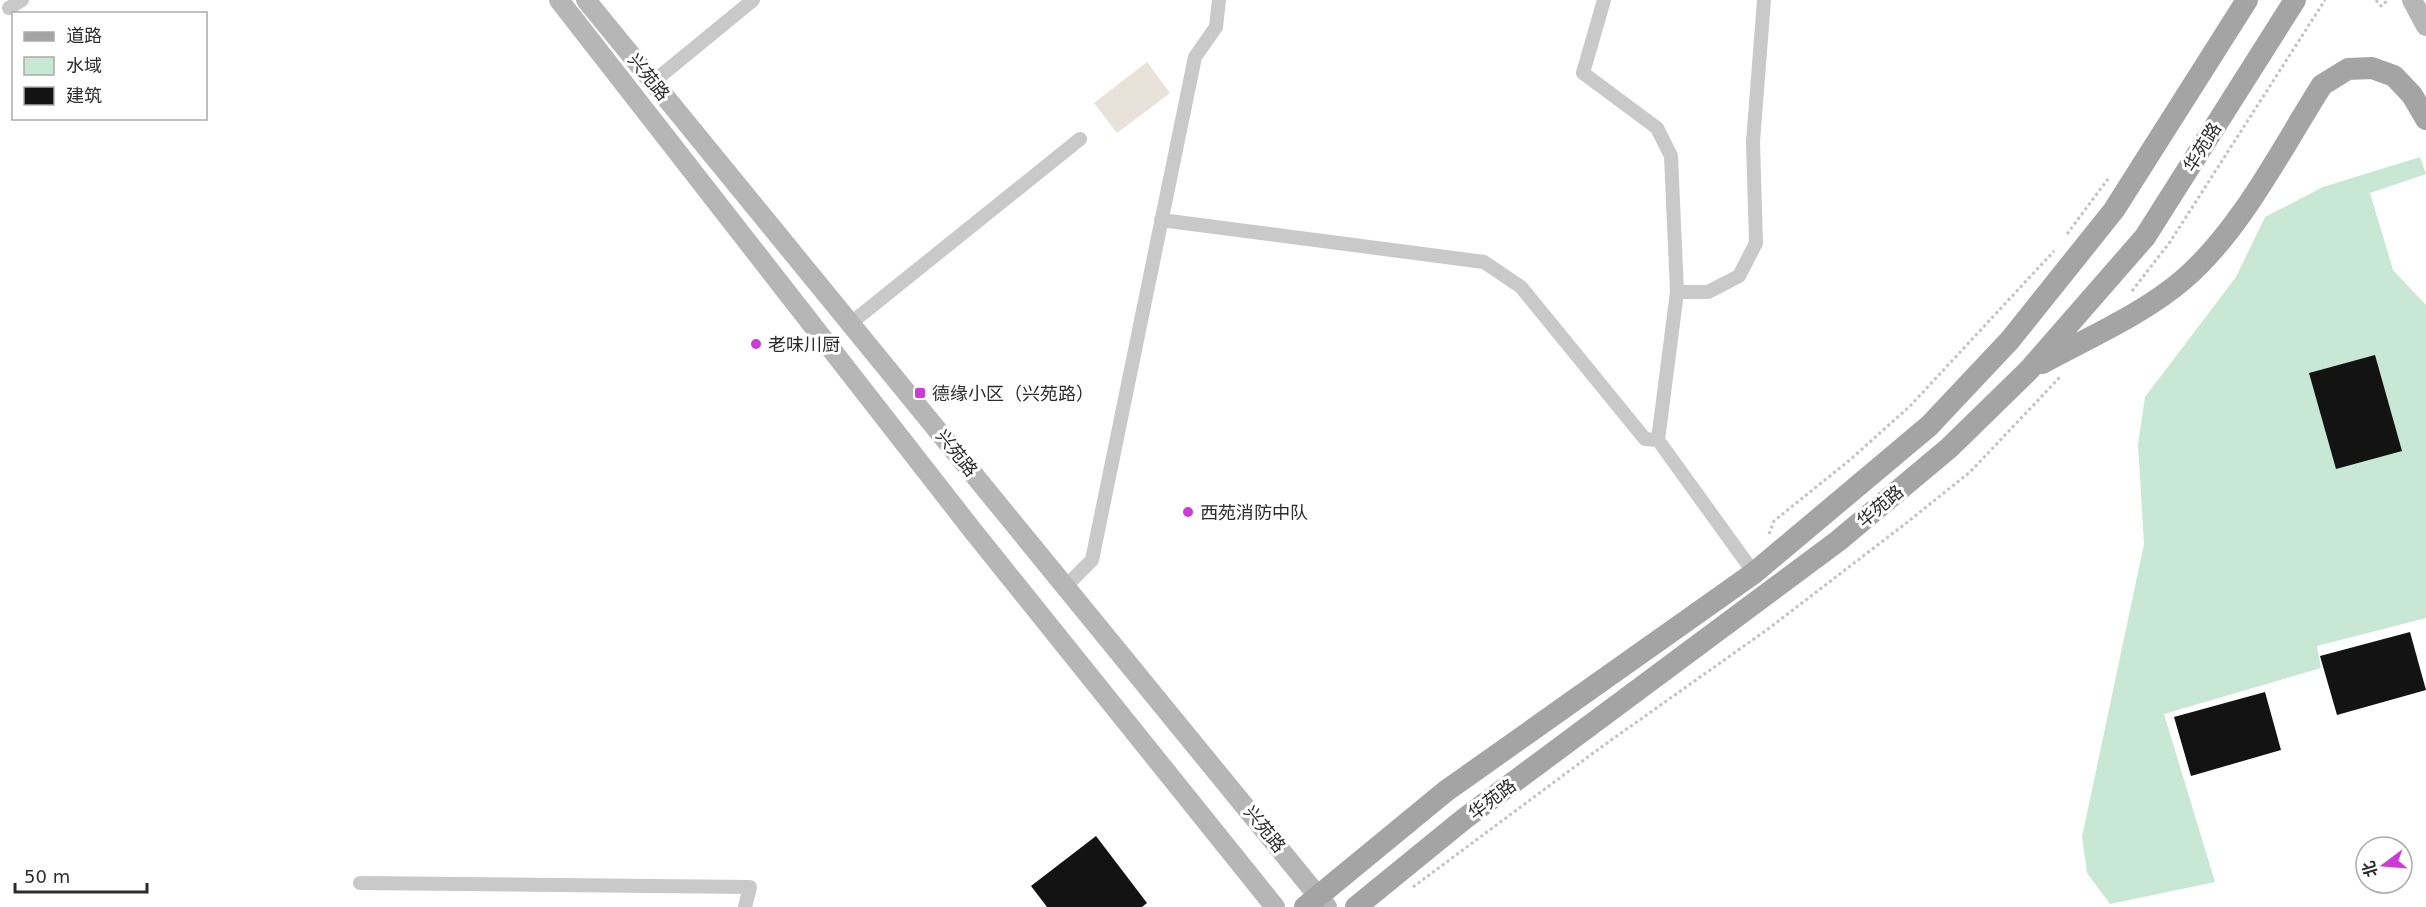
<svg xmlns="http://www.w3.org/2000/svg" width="2426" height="907" viewBox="0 0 2426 907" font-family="'DejaVu Sans','Noto Sans SC',sans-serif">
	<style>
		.green { fill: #e9e2db }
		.water { fill: #c8e8d5 }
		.building { fill: #131313 }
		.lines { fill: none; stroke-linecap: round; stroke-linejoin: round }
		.path { stroke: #c3c3c3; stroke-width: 3; stroke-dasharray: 3 3; stroke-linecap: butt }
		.street { stroke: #c9c9c9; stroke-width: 14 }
		.secondary { stroke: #b6b6b6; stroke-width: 20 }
		.primary { stroke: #a4a4a4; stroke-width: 22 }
		.poi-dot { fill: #ce3ad8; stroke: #fff; stroke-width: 2 }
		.labels { text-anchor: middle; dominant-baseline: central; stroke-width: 6; stroke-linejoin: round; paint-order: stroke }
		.street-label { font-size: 18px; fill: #2c2c2c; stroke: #fff }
		.poi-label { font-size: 18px; fill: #2c2c2c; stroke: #fff; text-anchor: start }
	</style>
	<rect width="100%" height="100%" fill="#fff"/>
	<path class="green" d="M1147,62l23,31 -53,40 -23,-30z"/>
	<path class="water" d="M2420,157l6,17 -56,19 23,77 33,35v313l-109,28 4,22 -157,46 51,168 -105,22 -23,-31 -5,-36 62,-293 -6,-100 7,-47 91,-120 29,-60 58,-30z"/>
	<path class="building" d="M2375,355l27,96 -66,18 -27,-96z
		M2410,632l16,58 -89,25 -17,-59z
		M2265,692l16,58 -90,26 -17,-59z
		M1096,836l51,67 -5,4h-95l-16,-21z"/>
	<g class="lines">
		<path class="path" d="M2376,0l5,6 7,-6
			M2067,234l41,-55
			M2132,291l38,-49 155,-242
			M1769,534l5,-13 77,-62 60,-54 143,-154
			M1413,887l187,-139 168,-119 137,-105 65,-52 91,-96"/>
		<path class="street" d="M1604,0l-21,73 74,55 14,28 6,136
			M9,8l13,-8
			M653,82l100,-82
			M1161,220l323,42 37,25 124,152 13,1
			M851,323l229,-184
			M1754,573l-96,-133 19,-148h31l31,-16 17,-33 -3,-101 11,-142
			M1066,586l26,-26 103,-503 21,-30 3,-27
			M360,883l390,4 -5,20"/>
		<path class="secondary" d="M559,0l414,531 302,376
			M586,0l741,907
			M2412,0l14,26"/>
		<path class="primary" d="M2042,363c46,-25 103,-50 142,-84 57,-49 98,-131 138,-194l26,-16 24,-1 22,8 18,19 14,24
			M1305,907l141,-116 308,-218 175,-147 81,-86 104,-130 133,-210
			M1356,907l108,-88 374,-278 111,-93 79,-77 117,-134 150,-237"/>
	</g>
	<g class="poi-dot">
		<circle cx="756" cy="344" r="6"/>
		<rect x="914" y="387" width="12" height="12" rx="3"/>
		<circle cx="1188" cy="512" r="6"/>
	</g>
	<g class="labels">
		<g class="street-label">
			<text transform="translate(649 77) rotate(51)">兴苑路</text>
			<text transform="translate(2202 147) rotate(-58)">华苑路</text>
			<text transform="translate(957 453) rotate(51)">兴苑路</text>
			<text transform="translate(1880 506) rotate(-40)">华苑路</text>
			<text transform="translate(1492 799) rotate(-37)">华苑路</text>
			<text transform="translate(1265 829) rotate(51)">兴苑路</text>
		</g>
		<g class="poi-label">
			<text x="768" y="344">老味川厨</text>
			<text x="932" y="393">德缘小区（兴苑路）</text>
			<text x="1200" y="512">西苑消防中队</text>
		</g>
	</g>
	<rect x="12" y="12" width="195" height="108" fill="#ffffff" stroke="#ababab" stroke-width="1.5"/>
	<rect x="24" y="32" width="30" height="9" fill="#a4a4a4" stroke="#ababab" stroke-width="1.5"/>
	<text x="66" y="42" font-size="18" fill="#2c2c2c">道路</text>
	<rect x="24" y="57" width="30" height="18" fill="#c8e8d5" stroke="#ababab" stroke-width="1.5"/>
	<text x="66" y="72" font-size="18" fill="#2c2c2c">水域</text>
	<rect x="24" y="87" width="30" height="18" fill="#131313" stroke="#ababab" stroke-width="1.5"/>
	<text x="66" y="102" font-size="18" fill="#2c2c2c">建筑</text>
	<g transform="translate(2384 865) rotate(254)"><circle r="28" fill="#ffffff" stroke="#ababab" stroke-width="1.5"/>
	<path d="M0-4.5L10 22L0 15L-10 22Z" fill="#ce3ad8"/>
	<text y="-9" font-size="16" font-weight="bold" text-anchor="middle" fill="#2c2c2c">北</text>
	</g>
	<path d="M15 883v9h132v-9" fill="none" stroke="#2c2c2c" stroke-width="3"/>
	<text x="24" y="883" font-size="18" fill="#2c2c2c" stroke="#ffffff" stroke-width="4.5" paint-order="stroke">50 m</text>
</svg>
